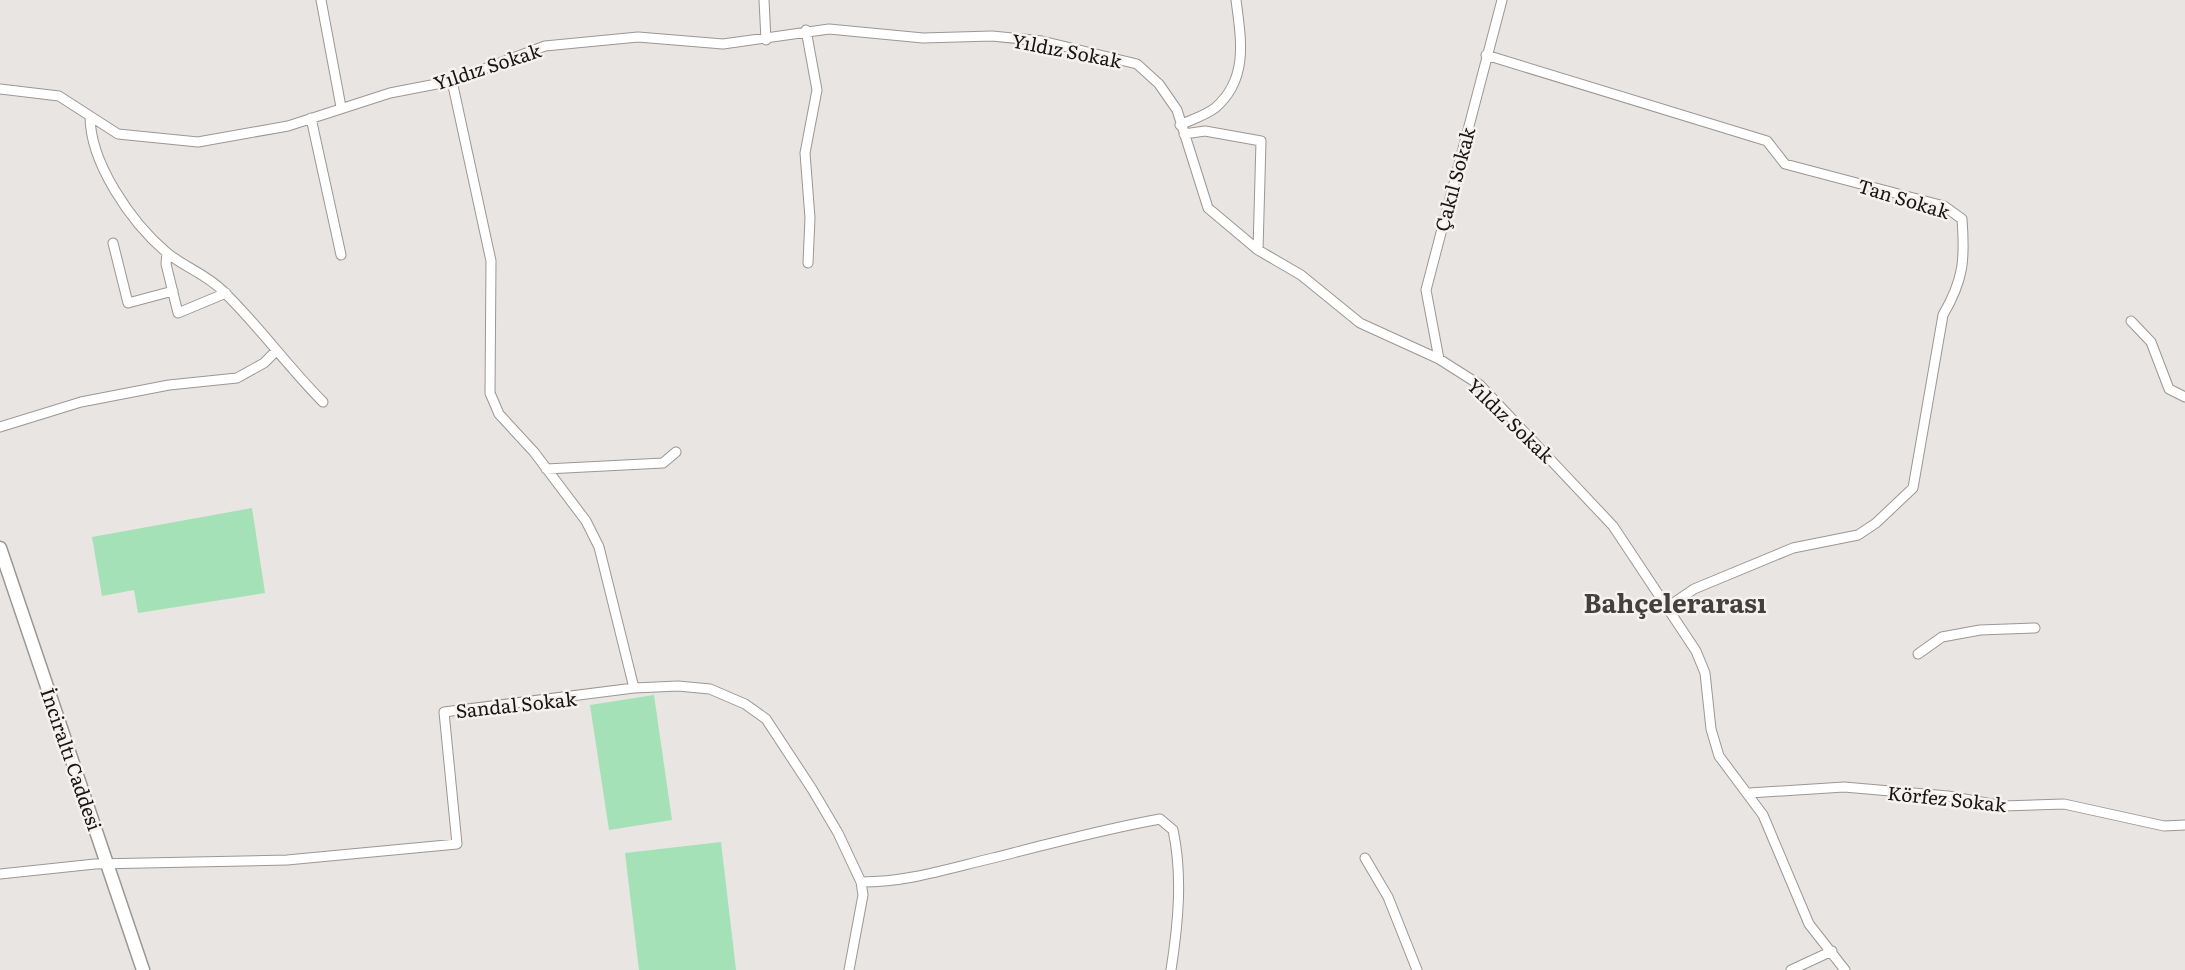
<svg xmlns="http://www.w3.org/2000/svg" width="2185" height="970" viewBox="0 0 2185 970" font-family="Literata,serif">
	<style>
		.green { fill: #a5e1b6 }
		.lines { fill: none; stroke-linecap: round; stroke-linejoin: round }
		.street-casing { stroke: #9b9794; stroke-width: 11 }
		.secondary-casing { stroke: #9b9794; stroke-width: 15 }
		.street { stroke: #fff; stroke-width: 9 }
		.secondary { stroke: #fff; stroke-width: 12 }
		.labels { text-anchor: middle; dominant-baseline: central; stroke-width: 5; stroke-linejoin: round; paint-order: stroke }
		.street-label { font-size: 19px; fill: #171615; stroke: #f6f2ef }
		.district-label { font-size: 26px; font-weight: bold; fill: #43403e; stroke: #f6f2ef }
	</style>
	<rect width="100%" height="100%" fill="#e9e5e2"/>
	<path class="green" d="M252,508l13,85 -127,20 -4,-23 -32,6 -10,-59z
		M654,695l18,125 -63,10 -19,-125z
		M721,842l15,128h-97l-14,-117z"/>
	<g class="lines">
		<defs>
			<path id="street" d="M321,0l20,107
				M764,0l2,40
				M806,30l11,60 -12,63 5,65 -2,45
				M1486,55l281,86 18,23 159,42 18,13c3,40 2,60 -19,96l-30,173 -37,35 -18,12 -65,13 -99,41 -25,17
				M452,81l39,180 -1,132 9,21 35,38 52,69 13,26 35,141
				M0,89l59,7 59,38 80,8 90,-16 102,-33 62,-12 93,-35 93,-9 85,7 106,-15 94,9 69,-2 50,5 95,23 22,20 18,26 31,98 50,42 43,25 59,48 79,36 41,26 133,141 83,125 9,22 6,56 8,27 44,59 46,109 36,46
				M90,116c0,47 41,106 76,136 18,15 40,22 57,39 36,35 65,76 100,111
				M311,118l30,137
				M1180,125c11,-5 26,-10 35,-17 34,-29 26,-69 21,-108
				M1184,134l21,-3 56,10 -3,109
				M113,243l15,60 45,-12
				M167,253l-1,11 12,49 48,-20
				M2131,321l20,21 18,47 16,8
				M1439,359l-13,-69 76,-290
				M0,427l81,-25 88,-17 68,-7 27,-15 12,-12
				M546,469l117,-6 13,-11
				M1918,654l24,-17 38,-7 55,-2
				M1749,793l95,-6 104,9 55,10 61,-2 100,22 21,-1
				M1365,858l23,39 29,73
				M0,874l95,-10 192,-4 170,-16 -13,-132 190,-24 44,-2 32,3 35,15 21,15 46,70 26,44 23,49 2,13 -14,75
				M861,882c47,0 86,-13 132,-24 55,-14 111,-29 167,-39l13,11c10,46 5,95 -2,140
				M1791,970l41,-19"/>
			<path id="secondary" d="M0,548l143,422"/>
		</defs>
		<use href="#street" class="street-casing"/>
		<use href="#secondary" class="secondary-casing"/>
		<use href="#street" class="street"/>
		<use href="#secondary" class="secondary"/>
	</g>
	<g class="labels">
		<g class="street-label">
			<text transform="translate(1067 50) rotate(11)">Yıldız Sokak</text>
			<text transform="translate(487 66) rotate(-18)">Yıldız Sokak</text>
			<text transform="translate(1454 179) rotate(-75)">Çakıl Sokak</text>
			<text transform="translate(1904 198) rotate(17)">Tan Sokak</text>
			<text transform="translate(1511 420) rotate(44)">Yıldız Sokak</text>
			<text transform="translate(516 704) rotate(-6)">Sandal Sokak</text>
			<text transform="translate(72 759) rotate(71)">İnciraltı Caddesi</text>
			<text transform="translate(1947 798) rotate(6)">Körfez Sokak</text>
		</g>
		<g class="district-label">
			<text x="1675" y="601">Bahçelerarası</text>
		</g>
	</g>
</svg>
